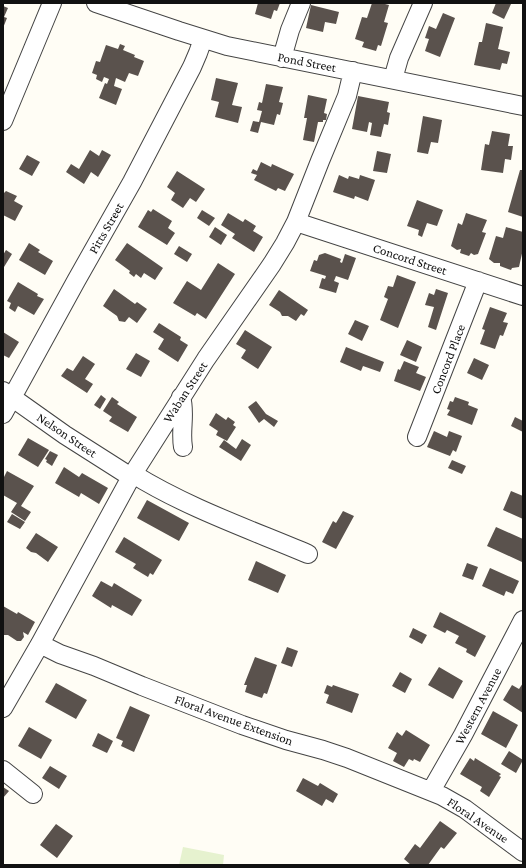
<svg xmlns="http://www.w3.org/2000/svg" width="526" height="868" viewBox="0 0 526 868" font-family="'Crimson Pro',serif">
	<style>
		.pitch { fill: #e6f2cf }
		.building { fill: #5a524d }
		.lines { fill: none; stroke-linecap: round; stroke-linejoin: round }
		.minor-casing { stroke: #444; stroke-width: 20 }
		.minor { stroke: #fff; stroke-width: 18 }
		.labels { text-anchor: middle; dominant-baseline: central; stroke-width: 4; stroke-linejoin: round; paint-order: stroke }
		.street-label { font-size: 13px; fill: #111; stroke: #fff }
	</style>
	<rect width="100%" height="100%" fill="#fffdf5"/>
	<path class="pitch" d="M183,847l41,8 -1,10h-44z"/>
	<path class="building" d="M258,3h22l-3,8 -3,-1 -3,9 -16,-5z
		M372,3h9l8,2 -5,17 4,1 -7,23 -3,-1 -2,6 -14,-4 2,-5 -9,-3 7,-22 5,1z
		M496,3l15,1 -7,15 -12,-6z
		M311,5l28,7 -3,12 -11,-2 -2,10 -17,-4z
		M3,6l5,2 -4,9 3,1 -4,10z
		M443,13l12,5 -15,39 -15,-6 4,-12 -4,-1 4,-12 7,3z
		M486,23l17,4 -5,22 12,3 -3,12 -5,-1 -2,7 -26,-5 5,-23h3z
		M120,44l5,2 -2,4 12,5 -1,2 10,4 -6,15 -9,-3 -4,9 -9,-4 -2,8 8,3 -6,16 -17,-7 6,-15 2,1 2,-5 -5,-2 -2,5 -6,-3 1,-4 -5,-2 4,-12 4,1 6,-17 12,4z
		M216,78l22,5 -6,22 10,2 -4,16 -23,-6 4,-15 -8,-2z
		M266,84l17,3 -4,15 4,1 -3,12 -3,-1 -3,11 -13,-3 -3,11 -8,-2 3,-10 6,1 3,-11 -5,-1 2,-8 3,1z
		M308,95l19,4 -3,14 3,1 -1,6h-3v2h-5l-4,20 -11,-2 4,-22h-3z
		M358,96l31,6 -2,10 3,1 -2,12 -4,-1 -3,13 -11,-2 2,-12 -3,-1 -2,10 -15,-3z
		M423,116l19,4 -4,23 -7,-1 -3,12 -11,-2z
		M492,131l18,3 -2,12h5l-2,14 -6,-1 -2,14 -22,-3 4,-26 4,1z
		M90,150l9,6 3,-6 9,5 -13,22 -7,-5 -7,12 -18,-12 5,-8 8,5z
		M377,151l14,3 -4,19 -14,-2z
		M27,155l13,7 -8,14 -13,-7z
		M261,162l10,5 1,-3 22,10 -9,17 -7,-3 -2,3 -22,-11 3,-5 -6,-2 2,-4 4,2z
		M520,170h3v47l-15,-5z
		M177,171l28,18 -9,13 -6,-4 -7,10 -12,-8 4,-7 -8,-6z
		M339,175l9,4 1,-3 10,3 1,-4 15,5 -7,21 -13,-5 -1,3 -21,-7z
		M6,191l11,5 -3,5 9,5 -8,15 -12,-6v-22h1z
		M417,200l26,10 -6,16 -10,-3 -5,14 -4,-2 1,-5 -12,-4z
		M153,209l19,12 -4,7 7,5 -8,12 -29,-18 10,-17 3,2z
		M202,210l13,8 -6,8 -12,-8z
		M228,213l15,9 2,-3 11,7 -3,5 10,6 -9,15 -22,-14 3,-4 -14,-9z
		M466,213l21,7 -5,12 4,1 -8,21 -4,1 -3,-2 -2,3 -9,-3 1,-4 -4,1 -6,-4 7,-23 4,2z
		M215,227l12,8 -6,10 -12,-8z
		M506,227l17,5v17l-4,18 -7,1 -1,2 -11,-4v-3h-6l-5,-4 7,-23 7,2z
		M29,243l11,7 -2,2 15,9 -8,14 -26,-15z
		M127,243l36,25 -8,12 -11,-7 -3,5 -5,-4 -2,3 -5,-4 1,-2 -15,-11z
		M179,246l13,8 -5,8 -13,-8z
		M6,250l6,4 -8,13h-1v-12z
		M325,253l16,6 -1,3 2,1 3,-9 11,4 -8,22 -12,-4 -2,5 5,2 -3,10 -17,-5 3,-10 3,1 1,-3 -16,-5 4,-11 3,1 2,-6z
		M218,263l17,11 -29,45 -9,-6 -2,3 -22,-13 14,-22 14,9z
		M397,275l19,7 -18,46 -18,-8 8,-21 -4,-2 4,-11 5,1z
		M18,282l20,12 -1,2 7,3 -10,16 -16,-9 -3,6 -6,-4 2,-5 -4,-2z
		M114,289l21,15 2,-2 10,7 -10,14 -8,-6 -4,5 -6,-1 -2,-5 -14,-10z
		M436,289l12,4 -12,37 -8,-3 6,-20 -9,-2 4,-12 5,2z
		M279,290l29,20 -4,6 -3,-2 -5,7 -8,-5h-6l-2,-4 -11,-7z
		M490,307l17,6 -4,9 5,1 -5,13 -3,-1 -5,14 -15,-5 5,-14 -3,-1z
		M355,320l14,6 -7,15 -14,-7z
		M159,323l22,14 -1,3 8,5 -10,17 -20,-13 6,-10 -11,-7z
		M245,330l27,17 -14,22 -17,-11 5,-8 -10,-6z
		M3,332l16,10 -10,16 -6,-3z
		M407,340l15,7 -6,15 -16,-7z
		M346,347l38,15 -4,10 -17,-6 -2,5 -21,-9z
		M136,353l14,8 -9,16 -15,-8z
		M83,356l12,8 -10,15 8,5 -6,9 -26,-17 6,-8 6,3z
		M474,358l15,7 -7,15 -15,-7z
		M404,361l15,6 -3,6 10,4 -6,14 -26,-10 4,-12 2,1z
		M101,395l5,4 -6,10 -6,-4z
		M112,397l7,5 -2,2 20,13 -9,15 -19,-11 3,-4 -9,-6z
		M455,397l14,5 -1,3 10,4 -6,16 -25,-10 3,-5 -3,-1 3,-8 3,1z
		M256,401l10,13 12,7 -4,6 -10,-8 -5,4 -11,-16z
		M216,413l10,7 2,-3 7,5 -2,3 3,2 -9,14 -11,-6 2,-4 -9,-6z
		M515,417l8,4v11l-12,-6z
		M434,431l13,6 2,-6 13,5 -6,16 -3,-2 -3,6 -23,-9z
		M28,438l21,12 -11,17 -20,-12z
		M242,439l9,6 -10,16 -22,-14 5,-7 12,9z
		M50,451l8,4 -6,11 -6,-4 1,-2 -2,-1z
		M452,460l14,6 -4,8 -14,-6z
		M64,467l15,10 3,-4 26,15 -9,16 -18,-11 -2,4 -24,-14z
		M7,471l27,15 -13,20 10,6 -6,9 -14,-9 6,-9 -14,-8v-16z
		M511,491l12,5v23l-20,-9z
		M147,500l42,23 -10,18 -42,-23z
		M343,511l11,5 -18,33 -14,-7 11,-21 3,2z
		M12,514l13,8 -5,7 -13,-7z
		M496,527l27,12 -1,23 -35,-16z
		M36,533l22,14 -10,15 -12,-9 -5,-1 -5,-4z
		M124,537l38,23 -9,15 -3,-2 -2,4 -15,-9 3,-4 -21,-12z
		M256,561l30,14 -8,18 -30,-13z
		M467,563l11,4 -5,13 -11,-4z
		M490,568l29,13 -6,13 -7,-3 -2,5 -22,-10z
		M101,581l11,6 2,-4 28,17 -10,16 -20,-11 -1,3 -19,-12z
		M3,606l14,8 1,-2 17,10 -7,13 -5,-3 1,5 -3,4h-4l-9,-6h-5z
		M440,612l46,24 -11,21 -9,-5 1,-3 -12,-6 4,-7 -12,-6 -2,3 -12,-6z
		M413,628l14,7 -5,9 -13,-7z
		M287,647l11,4 -6,16 -11,-4z
		M255,657l22,8 -10,29 -3,-1 -2,5 -17,-6 2,-7h-3z
		M439,667l24,14 -10,18 -25,-14z
		M400,672l12,7 -7,14 -13,-7z
		M56,683l31,17 -11,19 -31,-17z
		M523,683v30l-20,-13 9,-15 7,4z
		M327,685l5,2 1,-2 26,9 -7,19 -26,-10 3,-8 -5,-2z
		M130,706l20,9 -16,37 -13,-6 2,-5 -7,-3z
		M493,711l25,14 -12,23 -25,-14z
		M29,727l23,13 -11,19 -23,-13z
		M406,730l24,15 -10,17 -6,-3 -1,2 -4,-2 -5,8 -11,-6 4,-8 -9,-5 9,-16 5,4z
		M98,733l15,8 -6,12 -15,-7z
		M509,751l14,9 -7,13 -15,-9z
		M470,758l4,3 1,-3 26,16 -2,2 2,1 -12,20 -9,-6 2,-4 -22,-13z
		M50,766l17,10 -8,13 -17,-11z
		M303,778l15,8 2,-3 18,11 -5,9 -7,-4 -4,7 -26,-15z
		M3,787l6,4 -6,7z
		M440,821l17,12 -13,16 -3,-2 -13,18h-17l-7,-6 11,-15 5,4z
		M56,824l17,12 -16,22 -17,-13z"/>
	<g class="lines">
		<defs>
			<path id="minor" d="M96,3l83,28 48,15 296,60
				M282,58l8,-28 11,-27
				M393,79l6,-21 24,-55
				M3,121l49,-118
				M296,222l227,74
				M3,391l62,44 66,42
				M181,397c5,16 -1,33 2,50
				M3,414l73,-133 56,-99 60,-115 6,-14 5,-14
				M417,437l61,-156
				M133,474c55,34 116,55 175,80
				M40,644l20,10 34,12 48,20 100,39 44,15 37,10 24,8 95,38 23,13 58,43
				M3,708l37,-64 91,-167 75,-118 66,-95 13,-21 11,-21 24,-61 27,-65 6,-25
				M3,770l30,24
				M431,791l32,-56 60,-115"/>
		</defs>
		<use href="#minor" class="minor-casing"/>
		<use href="#minor" class="minor"/>
	</g>
	<g class="labels">
		<g class="street-label">
			<text transform="translate(307 62) rotate(11)">Pond Street</text>
			<text transform="translate(106 228) rotate(-60)">Pitts Street</text>
			<text transform="translate(410 259) rotate(18)">Concord Street</text>
			<text transform="translate(448 359) rotate(-69)">Concord Place</text>
			<text transform="translate(185 392) rotate(-57)">Waban Street</text>
			<text transform="translate(67 435) rotate(34)">Nelson Street</text>
			<text transform="translate(478 706) rotate(-62)">Western Avenue</text>
			<text transform="translate(234 720) rotate(20)">Floral Avenue Extension</text>
			<text transform="translate(478 820) rotate(34)">Floral Avenue</text>
		</g>
	</g>
	<rect width="526" height="868" fill="none" stroke="#111111" stroke-width="8"/>
</svg>
